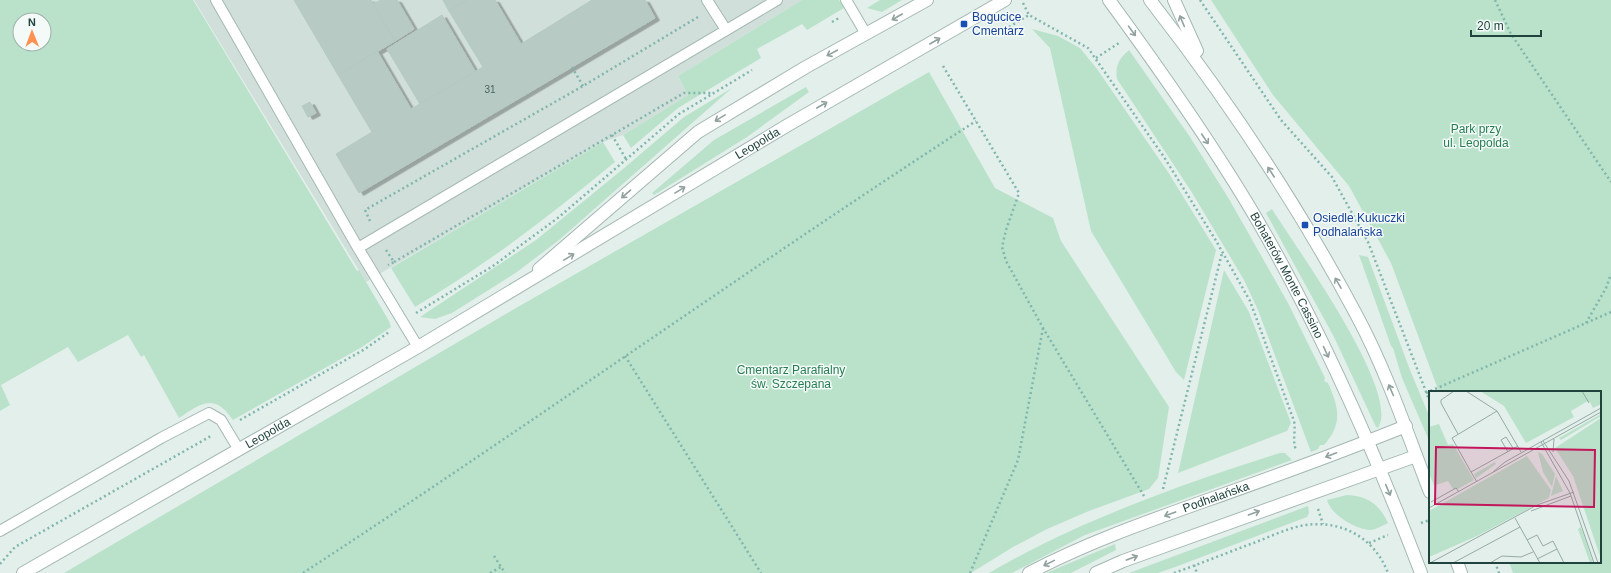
<svg xmlns="http://www.w3.org/2000/svg" width="1611" height="573" viewBox="0 0 1611 573" font-family="Helvetica,sans-serif">
	<style>
		.built { fill: #d1dfda }
		.green { fill: #bae2ca; fill-rule: evenodd }
		.building { fill: #b8cac4; stroke: #b5c9c3; filter: url(#shadow) }
		.lines { fill: none; stroke-linecap: round; stroke-linejoin: round }
		.service-casing { stroke: #a5b8b3; stroke-width: 12 }
		.minor-casing { stroke: #a5b8b3; stroke-width: 14 }
		.tertiary-casing { stroke: #a5b8b3; stroke-width: 14 }
		.path { stroke: #80b6ac; stroke-width: 2.5; stroke-dasharray: 2 3; stroke-linecap: butt }
		.service { stroke: #fff; stroke-width: 10 }
		.minor { stroke: #fff; stroke-width: 12 }
		.tertiary { stroke: #fff; stroke-width: 12 }
		.oneway { stroke: #90a19e }
		.transit-dot { fill: #1a4fb4; stroke: #f4faf8; stroke-width: 1.5 }
		.labels { text-anchor: middle; dominant-baseline: central; stroke-width: 3; stroke-linejoin: round; paint-order: stroke }
		.number-label { font-size: 10px; fill: #46655f }
		.transit-label { font-size: 12px; fill: #164399; stroke: #f4faf8; text-anchor: start }
		.park-label { font-size: 12px; fill: #257e53; stroke: #f4faf8 }
		.street-label { font-size: 12px; fill: #20433d; stroke: #f4faf8 }
		.inset-road { fill: none; stroke: #95aaa5; stroke-width: 1 }
		.view { fill: #c2185b; fill-opacity: 0.15; stroke: #c2185b; stroke-width: 2 }
		.inset-edge { fill: none; stroke: #20433d; stroke-width: 2 }
	</style>
	<defs>
		<filter id="shadow"><feDropShadow dx="4.5" dy="2.5" stdDeviation="0" flood-color="#0004"/></filter>
	</defs>
	<rect width="100%" height="100%" fill="#e3efeb"/>
	<path class="built" d="M194,0h608l-124,76 10,19 -65,40 -20,7 -237,140z"/>
	<path class="green" d="M0,0h193l164,271 2,-1 30,51 2,6 -29,20 -129,73c-19,-27 -31,-17 -54,-2l-35,-63 -3,2 -13,-22 -50,27 -10,-15 -67,38 9,20 -10,6zM20,20h24v24h-24z
		M802,0h37l5,8 -37,22 -5,-6 -45,25 4,9 -83,50 -47,40 -8,-13 65,-40 -10,-19z
		M880,0h22l-20,12 -15,-4z
		M1211,0h400v573h-98l-4,-11h91v-170h-161l-48,-129 -42,-77 -76,-91z
		M1032,29l26,7 22,12 17,21 71,103 48,78 -32,130 -8,-8 -85,-141 -41,-183z
		M1129,50l61,87 39,62 59,104 37,75 -1,3 4,2c11,25 15,40 -4,62h-4l-2,4 -7,3 -53,-142 -14,-30 -53,-89 -74,-112c-2,-14 2,-20 12,-29z
		M929,72l66,116 58,30 8,23 108,166 -11,71 -9,11 -60,22 -42,18 -34,18 -42,26h-907l452,-265z
		M806,87l3,5 -62,45 -88,55 -5,3 -2,-2 62,-53z
		M732,88l-173,152 -42,32 -65,41 -17,6 -15,-2 116,-77 87,-71 61,-52z
		M603,142l12,20c-64,53 -129,103 -200,145l-24,-39z
		M1272,209c22,36 130,183 106,219l-2,-1 -42,-90 -68,-124z
		M1359,255l9,2 42,113 20,48v25l-28,-65 -9,-30 -2,-2z
		M1224,270l25,42 42,111 -4,8 -109,42z
		M1280,453h5l7,7 -207,75 -73,38h-23c91,-53 191,-88 291,-120z
		M1347,495c21,1 33,10 41,28 -5,2 -12,7 -18,7 -15,-1 -39,-15 -43,-30z
		M1308,506l1,7 -2,4 -129,49 -20,7h-29z
		M1115,544l1,6 -45,23h-25z"/>
	<path class="building" d="M294,0h77l24,41 -57,34z
		M381,0h16l17,29 -19,12 -22,-37z
		M443,0h24l-18,11z
		M467,0h28l26,44 71,-44h53l10,18 -296,175 -23,-39 36,-22 -34,-57 39,-24 34,58 9,-5 63,-37 -34,-56z
		M442,15l33,56 -55,33 -33,-55z
		M310,102l6,11 -8,4 -6,-11z"/>
	<g class="lines">
		<defs>
			<path id="service" d="M216,0l142,248
				M707,0l19,30
				M846,0l20,34
				M418,347l-60,-99 419,-248
				M0,531l161,-93 48,-25 12,7 18,30"/>
			<g id="minor">
				<path id="s1" d="M1029,573c55,-29 114,-50 173,-71 68,-24 137,-49 204,-76"/>
				<path d="M1096,573l27,-12 293,-105"/>
			</g>
			<g id="tertiary">
				<path id="s2" d="M1109,0c52,71 103,143 147,218 66,113 119,234 165,355"/>
				<path d="M1150,0c77,99 148,205 207,316 30,56 50,117 73,176"/>
				<path d="M1174,0l23,51"/>
				<path d="M539,269l159,-137 108,-65 121,-67"/>
				<path d="M1457,562l4,11"/>
				<path id="s3" d="M23,573l395,-226 370,-222 217,-125"/>
			</g>
		</defs>
		<use href="#service" class="service-casing"/>
		<use href="#minor" class="minor-casing"/>
		<use href="#tertiary" class="tertiary-casing"/>
		<path class="path" d="M1200,0l81,120 51,57 36,65 62,160
			M1495,0l16,34 100,148
			M1023,3l6,12 59,33 76,109 51,82 35,62 44,120c2,11 -2,19 2,29
			M832,22l7,-4
			M1009,27l20,-12
			M1096,58l23,-15
			M943,66l76,127 -13,37 -4,17 4,14 37,67 101,168
			M572,67l11,19
			M612,135l14,24
			M370,221l-5,-11 218,-124 115,-69
			M386,250l8,12 -6,3
			M394,262l290,-169h28
			M416,313l77,-47 66,-49 120,-103 73,-44
			M1586,323l20,-35 5,-14
			M625,356l136,217
			M1426,393l185,-81
			M240,420l125,-71 24,-17
			M1163,489l59,-236
			M1318,509l5,15
			M1421,523l9,-3
			M1369,543l19,-8
			M494,556l11,17
			M1495,562l4,11
			M0,564l15,-17 196,-111
			M1194,565l3,8
			M303,573c227,-148 446,-305 673,-452
			M490,573l11,-6
			M970,573l48,-113 25,-132
			M1174,573c25,-9 50,-19 74,-28 17,-6 35,-15 52,-19 38,-8 74,10 88,47"/>
		<use href="#service" class="service"/>
		<use href="#minor" class="minor"/>
		<use href="#tertiary" class="tertiary"/>
	</g>
	<defs><path id="oneway-shaft" d="M-6 0H5M1.5-3L5.5 0L1.5 3" fill="none" stroke-width="1.6" stroke-linecap="round" stroke-linejoin="round"/></defs>
	<g class="oneway">
		<use href="#oneway-shaft" transform="translate(897 17) rotate(150)"/>
		<use href="#oneway-shaft" transform="translate(1182 21) rotate(-113)"/>
		<use href="#oneway-shaft" transform="translate(1132 31) rotate(54)"/>
		<use href="#oneway-shaft" transform="translate(935 41) rotate(-30)"/>
		<use href="#oneway-shaft" transform="translate(832 53) rotate(152)"/>
		<use href="#oneway-shaft" transform="translate(822 105) rotate(-30)"/>
		<use href="#oneway-shaft" transform="translate(720 118) rotate(149)"/>
		<use href="#oneway-shaft" transform="translate(1205 139) rotate(56)"/>
		<use href="#oneway-shaft" transform="translate(1271 172) rotate(-123)"/>
		<use href="#oneway-shaft" transform="translate(680 190) rotate(-31)"/>
		<use href="#oneway-shaft" transform="translate(626 194) rotate(139)"/>
		<use href="#oneway-shaft" transform="translate(569 257) rotate(-31)"/>
		<use href="#oneway-shaft" transform="translate(1338 283) rotate(-120)"/>
		<use href="#oneway-shaft" transform="translate(1326 352) rotate(65)"/>
		<use href="#oneway-shaft" transform="translate(1391 390) rotate(-113)"/>
		<use href="#oneway-shaft" transform="translate(1331 455) rotate(159)"/>
		<use href="#oneway-shaft" transform="translate(1388 490) rotate(67)"/>
		<use href="#oneway-shaft" transform="translate(1254 513) rotate(-20)"/>
		<use href="#oneway-shaft" transform="translate(1170 514) rotate(160)"/>
		<use href="#oneway-shaft" transform="translate(1132 558) rotate(-20)"/>
		<use href="#oneway-shaft" transform="translate(1049 563) rotate(154)"/>
	</g>
	<g class="transit-dot">
		<rect x="960" y="20" width="8" height="8" rx="2"/>
		<rect x="1301" y="221" width="8" height="8" rx="2"/>
	</g>
	<g class="labels">
		<g class="number-label">
			<text x="490" y="89">31</text>
		</g>
		<g class="transit-label">
			<text x="972" y="17">Bogucice<tspan x="972" dy="14">Cmentarz</tspan></text>
			<text x="1313" y="218">Osiedle Kukuczki<tspan x="1313" dy="14">Podhalańska</tspan></text>
		</g>
		<g class="park-label">
			<text x="1476" y="129">Park przy<tspan x="1476" dy="14">ul. Leopolda</tspan></text>
			<text x="791" y="370">Cmentarz Parafialny<tspan x="791" dy="14">św. Szczepana</tspan></text>
		</g>
		<g class="street-label">
			<text stroke="none"><textPath href="#s3" startOffset="851">Leopolda</textPath></text>
			<text stroke="none"><textPath href="#s2" startOffset="328">Bohaterów Monte Cassino</textPath></text>
			<text stroke="none"><textPath href="#s3" startOffset="282">Leopolda</textPath></text>
			<text stroke="none"><textPath href="#s1" startOffset="202">Podhalańska</textPath></text>
		</g>
	</g>
	<g transform="translate(1429 391)">
		<rect width="172" height="172" fill="#e3efeb"/>
		<path d="M51,0h121v13l-8,4 -3,-6h-4l-15,9 3,6 -48,26 -22,-37zM172,23v2l-40,24 -2,-2zM172,27v141l-28,-83 -18,-28zM10,33l9,21 5,-1 21,36 -16,9h-5l-5,-8 -12,4 -1,3 -6,-15v-46zM109,61l4,2 13,20 -3,13 -9,-15zM98,65l24,34 -2,8 -72,38 -48,21v-46zM66,71l1,2 -20,14 -2,-4zM127,85l7,15 -12,5zM151,136l2,3 11,33h-3l-12,-34z" fill="#bae2ca"/>
		<path class="inset-road" d="M25,0l-13,9v3l17,31M37,0l31,20 24,41M153,0l7,12M114,50l26,40 29,82M112,51l29,51 24,70M79,61l-7,-12 5,-3 7,11M124,61l1,-13M42,81l-19,-34 45,-27M64,81l12,-10 96,-54M48,91l-6,-10 47,-26M2,111l25,-14 3,4M0,117l172,-96M102,120l40,-15M86,127l25,45M98,149l10,-5 6,11 10,-5 11,22M108,168l20,-10M1,172l107,-58 37,-13M24,172l67,-36M61,172l12,-7 19,1 12,-5"/>
		<path class="view" d="M7,56l159,3 -1,57 -159,-3z"/>
		<rect width="172" height="172" class="inset-edge"/>
	</g>
	<g transform="translate(32 32) rotate(359)"><circle r="19" fill="#f4faf8" stroke="#9fb1ad"/>
	<path d="M0-3L7 15L0 10L-7 15Z" fill="#ff9151"/>
	<text y="-6" font-size="11" font-weight="bold" text-anchor="middle" fill="#20433d">N</text>
	</g>
	<path d="M1471 30v6h70v-6" fill="none" stroke="#20433d" stroke-width="2"/>
	<text x="1477" y="30" font-size="12" fill="#20433d" stroke="#f4faf8" stroke-width="3" paint-order="stroke">20 m</text>
</svg>
